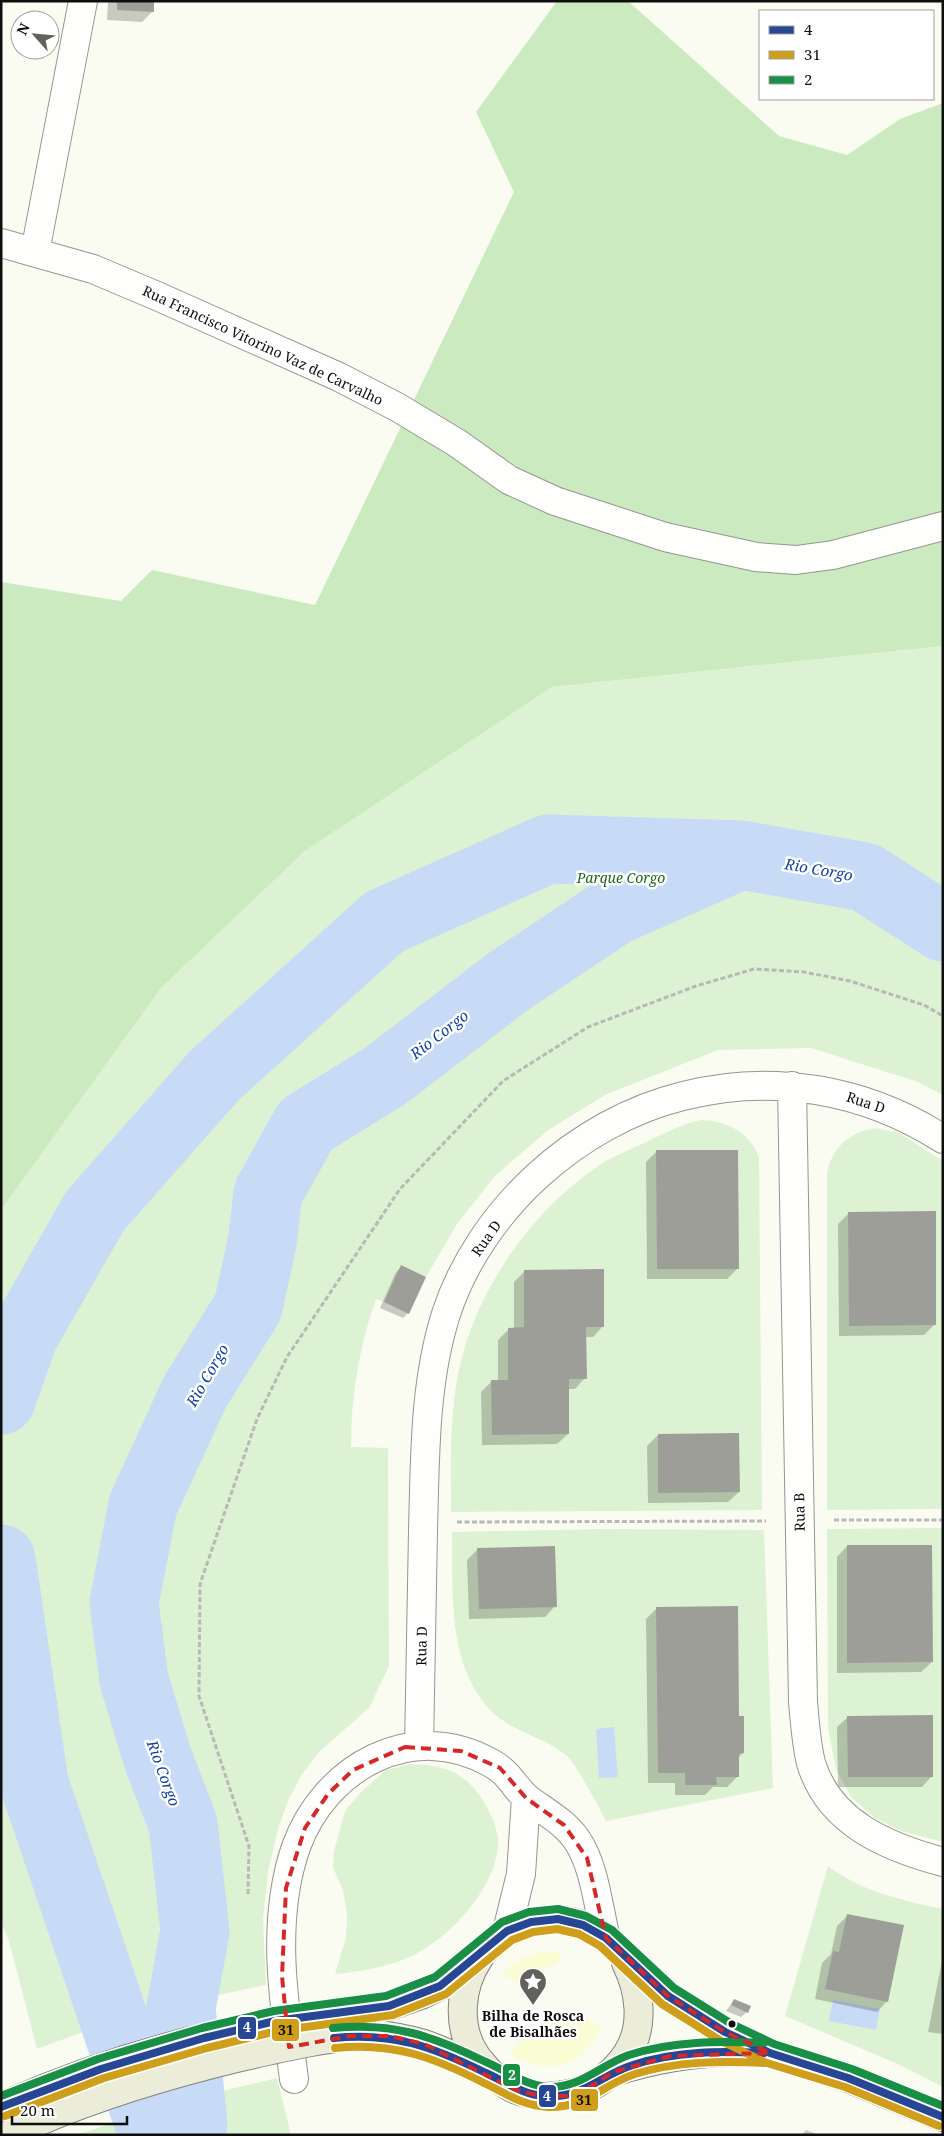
<svg xmlns="http://www.w3.org/2000/svg" width="944" height="2136" viewBox="0 0 944 2136" font-family="'Noto Serif',serif">
	<style>
		.green { fill: #ddf2d2 }
		.forest { fill: #cbeabf }
		.sand { fill: #fafcd3 }
		.water { fill: #c8dbf6 }
		.shadow { fill: #0003 }
		.lines { fill: none; stroke-linecap: round; stroke-linejoin: round }
		.river { stroke: #c8dbf6; stroke-width: 69 }
		.building { fill: #9e9e98 }
		.minor-casing { stroke: #949591; stroke-width: 30 }
		.major-casing { stroke: #82827e; stroke-width: 30 }
		.path { stroke: #b8b8b6; stroke-width: 3; stroke-dasharray: 5 2.5; stroke-linecap: butt }
		.minor { stroke: #fefffd; stroke-width: 28 }
		.major { stroke: #ecedd8; stroke-width: 28 }
		.major-bridge-casing { stroke: #82827e; stroke-width: 30; stroke-linecap: butt }
		.major-bridge { stroke: #ecedd8; stroke-width: 28 }
		.bus-1-casing { stroke: #fff; stroke-width: 11 }
		.bus-2-casing { stroke: #fff; stroke-width: 11 }
		.bus-3-casing { stroke: #fff; stroke-width: 11 }
		.bus-1 { stroke: #274794; stroke-width: 8 }
		.bus-2 { stroke: #cf9e1b; stroke-width: 8 }
		.bus-3 { stroke: #198e45; stroke-width: 8 }
		.marked { fill: none; stroke: #d62828; stroke-width: 4; stroke-dasharray: 10 6; stroke-linejoin: round }
		.bus-dot { fill: #0e0e0e; stroke: #fff; stroke-width: 2 }
		.labels { text-anchor: middle; dominant-baseline: central; stroke-width: 5; stroke-linejoin: round; paint-order: stroke }
		.street-label { font-size: 14px; fill: #0e0e0e; stroke: #fff }
		.park-label { font-size: 14px; font-style: italic; fill: #1d671f; stroke: #fff }
		.poi-label { font-size: 14px; font-weight: bold; fill: #0e0e0e; stroke: #fff }
		.water-label { font-size: 15px; font-style: italic; fill: #1442a2; stroke: #fff }
		.line-badge { stroke: #fff; stroke-width: 2 }
		.badge-label { font-size: 14px; text-anchor: middle; font-weight: bold; fill: #fff }
		.pale-badge-label { font-size: 14px; text-anchor: middle; font-weight: bold; fill: #111 }
	</style>
	<rect width="100%" height="100%" fill="#fafcf2"/>
	<path class="green" d="M943,646v449l-25,-13 -107,-34 -93,2 -113,45 -58,36 -52,45 -38,48 -31,53 -25,-11 -17,36 -8,-3c-17,48 -25,97 -25,148l37,1 1,218 -20,42 -49,43 -18,23 -14,27 -10,28 -10,43 -5,46 3,67c-78,16 -155,35 -229,64l-28,-108 -8,-19v-712l160,-222 144,-137 247,-164z
		M701,1120c24,0 50,13 58,37l3,353 -311,2c0,-48 -2,-95 8,-143 18,-81 73,-159 142,-205 14,-9 31,-15 47,-23 17,-8 34,-17 53,-21z
		M875,1128l24,5 44,28v348l-116,1v-337c5,-26 23,-41 48,-45z
		M943,1528v314l-42,-11 -26,-13 -24,-21 -15,-28 -8,-41 -1,-199z
		M604,1529l160,1 9,258 -167,33c-7,-13 -30,-58 -39,-65 -20,-17 -50,-23 -70,-40 -51,-45 -44,-123 -45,-184z
		M410,1764c35,1 57,8 75,40 6,10 12,24 13,35 2,48 -52,104 -93,120 -23,9 -46,13 -70,15l11,-36 1,-24 -4,-24 -10,-22 1,-17 11,-40 17,-20 24,-21z
		M828,1866c35,26 73,34 115,43v178l-43,-22 -115,-49z
		M277,2078l14,57h-215l101,-33z"/>
	<path class="forest" d="M557,1h71l151,135 68,19 53,-36 43,-16v543l-391,41 -247,164 -144,137 -160,222v-628l120,19 31,-31 163,35 199,-413 -38,-80z"/>
	<path class="sand" d="M544,1951l19,2 -5,9 -38,22 -18,-10c11,-14 25,-19 42,-23z
		M572,2010l30,16c-19,41 -51,51 -91,29l8,-14z"/>
	<path class="water" d="M614,1727l4,50 -19,1 -3,-49z
		M833,2000l47,9 -4,21 -47,-9z"/>
	<path class="shadow" d="M108,1h45l-1,11 -10,10 -35,-2z
		M657,1151l81,117 -11,11h-80l-1,-117z
		M849,1213l86,111 -11,11 -85,1 -1,-112z
		M401,1267l7,46 -5,5 -23,-10 16,-36z
		M525,1271l78,55 -10,11h-8v41l-10,11h-7v45l-11,10 -75,1 -1,-53 11,-11h6v-41l11,-11h5v-47z
		M658,1435l81,57 -11,10 -80,1 -1,-57z
		M847,1546l85,116 -11,10 -84,1v-116z
		M478,1549l77,57 -10,11 -76,2 -2,-59z
		M657,1608l81,110 5,35 -5,5v18l-11,11h-14l-8,8h-30v-12h-27l-2,-164z
		M848,1717l84,59 -10,11h-84l-1,-60z
		M848,1915l39,86 -10,11 -62,-13 7,-36 9,-9 6,-28z
		M943,1956v78l-15,-2z
		M734,2000l13,12 -6,5 -15,-6z
		M806,2130l13,5h-17z"/>
	<g class="lines">
		<path class="river" d="M1,1400l23,-65 71,-124 119,-135 170,-154 164,-73 193,6 124,22 78,50
			M1,1559l33,224 119,352
			M190,2135l3,-11 -12,-116 14,-77 -12,-107 -25,-65 -24,-79 -10,-77 19,-98 52,-113 53,-85 14,-64 6,-50 38,-68 79,-49 124,-95 105,-70 127,-56"/>
	</g>
	<path class="building" d="M117,1h37v11l-37,-2z
		M656,1150h82l1,119h-82z
		M936,1211v114l-87,1 -1,-114z
		M401,1265l25,12 -17,37 -25,-12z
		M604,1269v58h-18l1,52h-18v55l-77,1 -1,-55h17v-52l16,-1v-57z
		M739,1433l1,59 -82,1v-59z
		M847,1545h85l1,117 -86,1z
		M555,1546l2,61 -78,2 -2,-61z
		M738,1606l1,110h5v37l-5,1v23h-23l1,8h-32v-12h-27l-2,-166z
		M933,1715v62h-85l-1,-61z
		M847,1914l57,11 -16,77 -63,-13 8,-38 6,1z
		M734,1999l17,7 -3,7 -17,-8z"/>
	<g class="lines">
		<defs>
			<path id="minor" d="M1,243l92,26 64,27 182,81 58,30 60,36 52,37 46,21 110,36 91,20 40,3 37,-5 110,-29
				M35,252l48,-251
				M792,1086l11,616c2,20 3,41 8,61 18,60 76,84 132,99
				M419,1745c2,-71 3,-142 4,-214 2,-72 1,-148 23,-217 34,-104 131,-192 237,-218 89,-23 182,-7 260,43
				M507,1931l14,-57 5,-76
				M294,2079c-10,-76 -24,-157 2,-232 29,-80 116,-129 195,-84 20,11 23,25 37,36 17,13 37,23 49,41 18,27 21,67 29,98"/>
			<path id="major" d="M479,1958c-19,28 -23,69 -3,98 4,6 10,12 15,18
				M365,2009l24,-3 34,-12 17,-8 17,-12 50,-43 24,-9 27,-3 25,6 23,13 62,58 57,36 45,21 78,25 95,39
				M372,2034c17,2 35,5 52,10 24,8 48,21 70,32 7,5 15,11 23,14 41,16 86,0 110,-36 18,-28 13,-63 -1,-91
				M613,2072c48,-15 95,-23 146,-19"/>
		</defs>
		<use href="#minor" class="minor-casing"/>
		<use href="#major" class="major-casing"/>
		<path class="path" d="M834,1520h109
			M457,1522l309,-1
			M248,1894l1,-48 -50,-150 1,-112 57,-165 30,-62 113,-168 103,-108 85,-54 108,-41 58,-17 50,3 46,9 74,24 19,11"/>
		<use href="#minor" class="minor"/>
		<use href="#major" class="major"/>
		<defs>
			<path id="major-bridge" d="M1,2107c115,-52 239,-83 364,-98
				M8,2135c75,-35 153,-59 233,-78 43,-10 87,-20 131,-23"/>
		</defs>
		<use href="#major-bridge" class="major-bridge-casing"/>
		<use href="#major-bridge" class="major-bridge"/>
		<defs>
			<path id="bus-1" d="M334,2038c60,-6 99,9 152,35 20,9 37,22 59,23 38,3 55,-21 88,-31 42,-14 87,-14 131,-12
				M1,2107l100,-38 103,-31 71,-17 114,-15 51,-20 67,-55 24,-9 27,-3 25,6 23,13 62,58 57,36 45,21 78,25 95,39"/>
			<path id="bus-2" d="M335,2048c58,-6 98,9 149,35 21,10 39,23 64,24 40,1 53,-22 87,-33 42,-13 86,-13 129,-11
				M5,2116l99,-38 103,-30 70,-17 116,-16 53,-21 66,-54 21,-8 24,-3 22,5 21,12 62,58 59,37 46,22 78,24 94,39"/>
			<path id="bus-3" d="M333,2028c60,-6 100,8 153,34 21,9 40,24 63,25 32,1 51,-22 80,-32 44,-14 90,-14 135,-12
				M1,2096l97,-37 104,-31 72,-17 112,-15 49,-19 67,-55 27,-10 29,-3 28,7 26,14 62,58 56,35 44,21 78,25 91,37"/>
		</defs>
		<use href="#bus-1" class="bus-1-casing"/>
		<use href="#bus-2" class="bus-2-casing"/>
		<use href="#bus-3" class="bus-3-casing"/>
		<use href="#bus-1" class="bus-1"/>
		<use href="#bus-2" class="bus-2"/>
		<use href="#bus-3" class="bus-3"/>
	</g>
	<path class="marked" d="M405,1747l56,4 39,17 26,30 38,27 23,33 19,80 62,58 57,36 45,21 -99,3 -58,16 -23,15 -24,9h-25l-25,-6 -92,-46 -34,-8h-40l-61,11 -7,-71 4,-88 19,-60 23,-34 25,-24z"/>
	<defs>
		<symbol id="sight-pin" viewBox="-11 -11 22 30"><path d="M0 17L-7.5 6A9.5 9.5 0 1 1 7.5 6Z" fill="#61615e" stroke="#fff"/><path d="M0-6L1.8-2.2L6-1.7L2.9 1.2L3.7 5.4L0 3.3L-3.7 5.4L-2.9 1.2L-6-1.7L-1.8-2.2Z" fill="#fff"/></symbol>
	</defs>
	<g fill-rule="evenodd">
		<use href="#sight-pin" x="517" y="1966" width="32" height="43"/>
	</g>
	<circle class="bus-dot" cx="732" cy="2024" r="4.5"/>
	<g class="labels">
		<g class="street-label">
			<text transform="translate(263 345) rotate(25)">Rua Francisco Vitorino Vaz de Carvalho</text>
			<text transform="translate(866 1102) rotate(18)">Rua D</text>
			<text transform="translate(486 1238) rotate(-55)">Rua D</text>
			<text transform="translate(799 1512) rotate(-91)">Rua B</text>
			<text transform="translate(421 1646) rotate(-89)">Rua D</text>
		</g>
		<g class="park-label">
			<text x="621" y="877">Parque Corgo</text>
		</g>
		<g class="poi-label">
			<text x="533" y="2015">Bilha de Rosca<tspan x="533" dy="16">de Bisalhães</tspan></text>
		</g>
		<g class="water-label">
			<text transform="translate(819 869) rotate(10)">Rio Corgo</text>
			<text transform="translate(439 1034) rotate(-38)">Rio Corgo</text>
			<text transform="translate(207 1375) rotate(-60)">Rio Corgo</text>
			<text transform="translate(164 1773) rotate(70)">Rio Corgo</text>
		</g>
	</g>
	<g class="line-badge">
		<rect x="237" y="2016" width="20" height="24" rx="5" fill="#274794"/>
		<rect x="271" y="2018" width="29" height="24" rx="5" fill="#cf9e1b"/>
		<rect x="502" y="2063" width="19" height="24" rx="5" fill="#198e45"/>
		<rect x="538" y="2084" width="19" height="24" rx="5" fill="#274794"/>
		<rect x="570" y="2088" width="29" height="24" rx="5" fill="#cf9e1b"/>
	</g>
	<g class="badge-label">
		<text x="247" y="2032">4</text>
		<text x="512" y="2080">2</text>
		<text x="547" y="2101">4</text>
	</g>
	<g class="pale-badge-label">
		<text x="286" y="2035">31</text>
		<text x="584" y="2105">31</text>
	</g>
	<rect width="944" height="2136" fill="none" stroke="#0e0e0e" stroke-width="5"/>
	<rect x="759" y="10" width="175" height="90" fill="#ffffff" stroke="#9f9f9f"/>
	<rect x="769" y="26" width="25" height="8" fill="#274794" stroke="#9f9f9f"/>
	<text x="804" y="35" font-size="15" fill="#0e0e0e">4</text>
	<rect x="769" y="51" width="25" height="8" fill="#cf9e1b" stroke="#9f9f9f"/>
	<text x="804" y="60" font-size="15" fill="#0e0e0e">31</text>
	<rect x="769" y="76" width="25" height="8" fill="#198e45" stroke="#9f9f9f"/>
	<text x="804" y="85" font-size="15" fill="#0e0e0e">2</text>
	<g transform="translate(35 35) rotate(297)"><circle r="24" fill="#ffffff" stroke="#9f9f9f"/>
	<path d="M0-4L9 19L0 12L-9 19Z" fill="#61615e"/>
	<text y="-8" font-size="14" font-weight="bold" text-anchor="middle" fill="#0e0e0e">N</text>
	</g>
	<path d="M12 2116v8h115v-8" fill="none" stroke="#0e0e0e" stroke-width="2.5"/>
	<text x="20" y="2116" font-size="15" fill="#0e0e0e" stroke="#ffffff" stroke-width="4" paint-order="stroke">20 m</text>
</svg>
